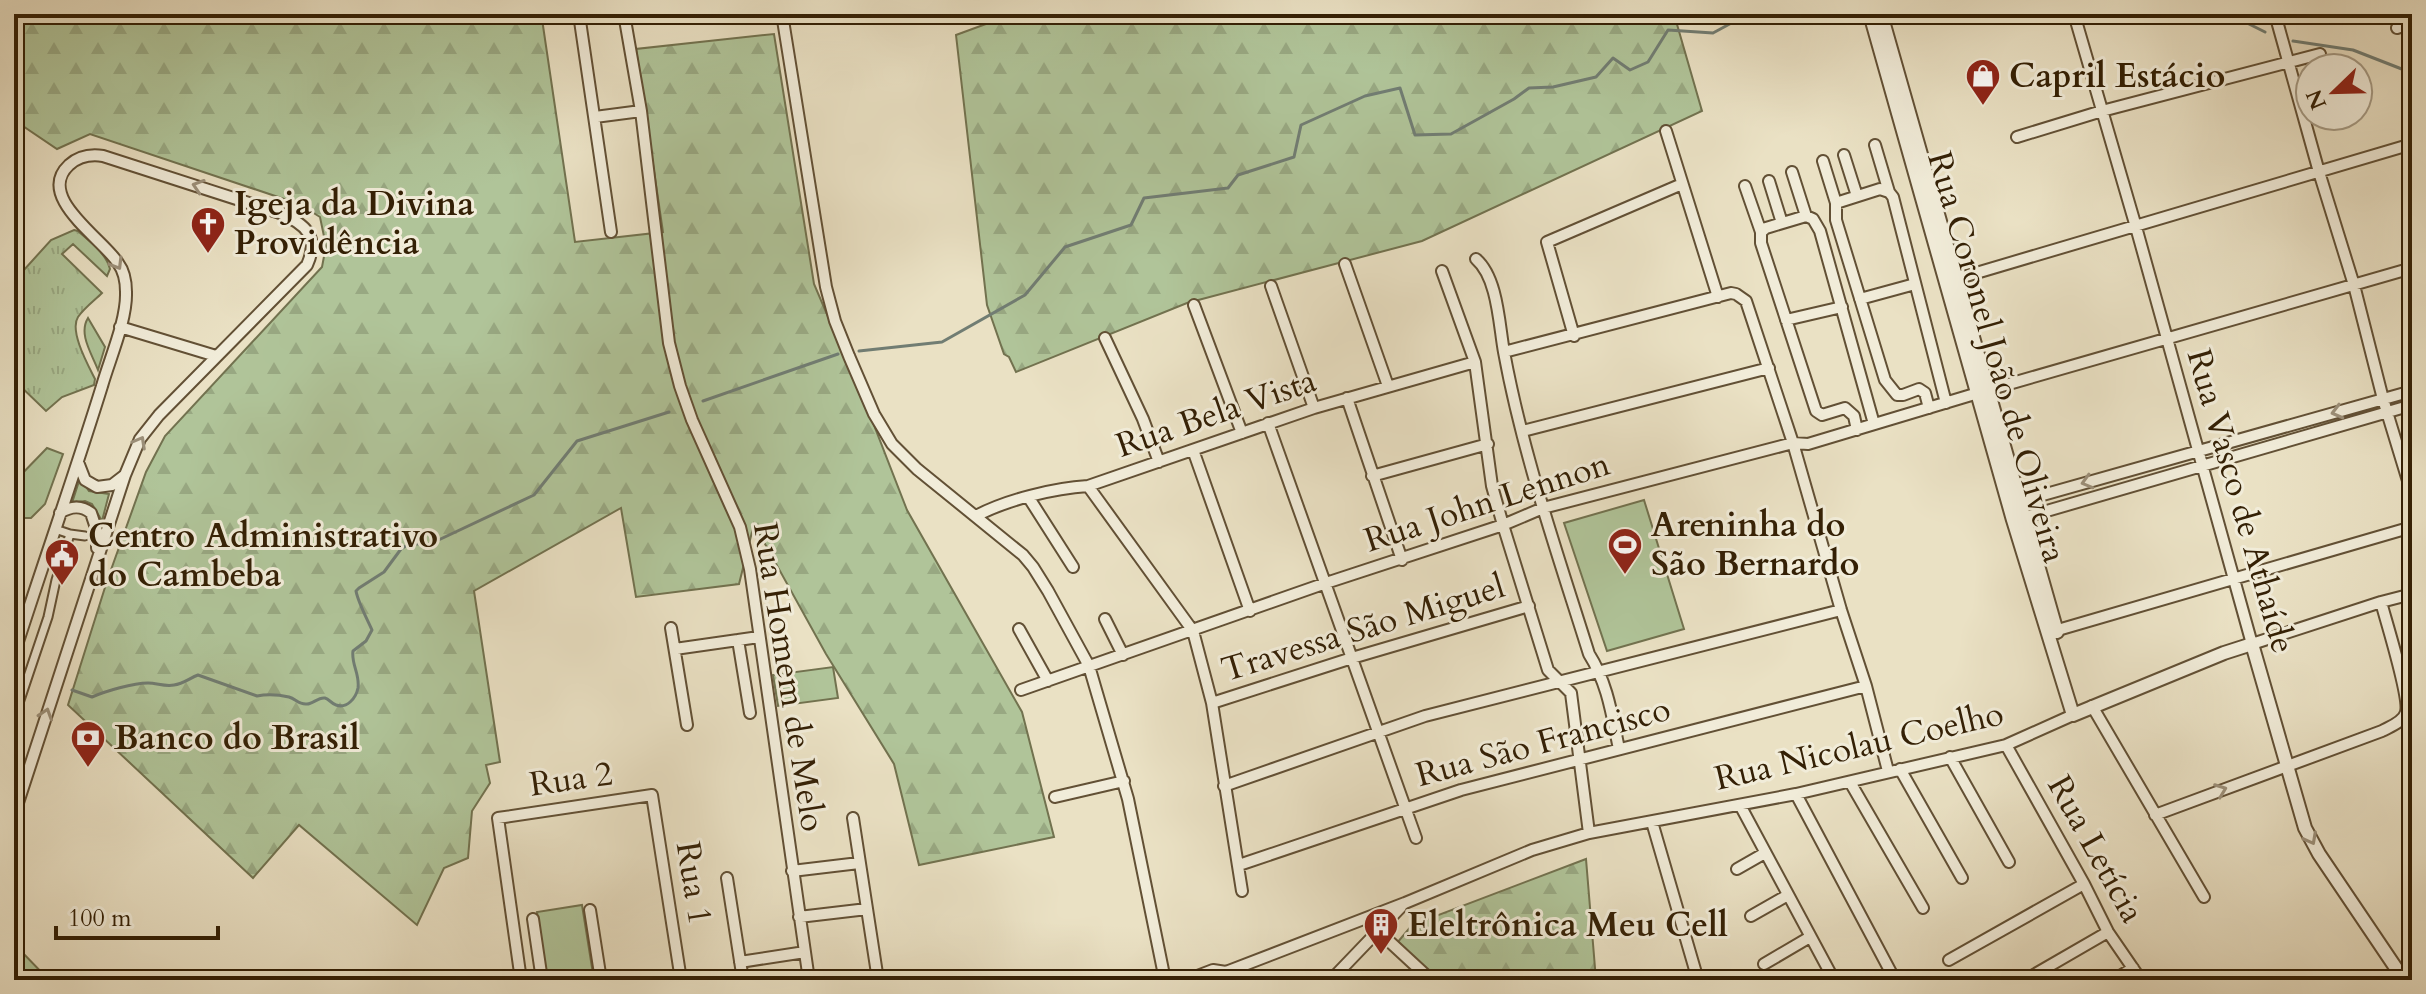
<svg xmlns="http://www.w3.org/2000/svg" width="2426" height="994" viewBox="0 0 2426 994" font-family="Cardo,serif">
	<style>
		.green { fill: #b0c499; stroke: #72724f; stroke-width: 2 }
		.forest { fill: url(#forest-firs); stroke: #72724f; stroke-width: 2 }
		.park { fill: url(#park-tufts); stroke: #72724f; stroke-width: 2 }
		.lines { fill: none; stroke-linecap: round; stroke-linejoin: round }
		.stream { stroke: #717d73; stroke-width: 3 }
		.pedestrian-casing { stroke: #625035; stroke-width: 11 }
		.minor-casing { stroke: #625035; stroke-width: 14 }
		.tertiary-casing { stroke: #625035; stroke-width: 16 }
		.pedestrian { stroke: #f1ecd9; stroke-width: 7 }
		.minor { stroke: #f1ecd9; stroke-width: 10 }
		.tertiary { stroke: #f1ecd9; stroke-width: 12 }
		.oneway { stroke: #9c907a }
		.labels { text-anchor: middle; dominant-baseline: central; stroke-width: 6; stroke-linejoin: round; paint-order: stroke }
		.poi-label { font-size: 34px; font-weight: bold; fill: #342005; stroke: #f1ecd9; text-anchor: start }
		.street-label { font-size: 34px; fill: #342005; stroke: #f1ecd9 }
	</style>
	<defs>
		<pattern id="forest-firs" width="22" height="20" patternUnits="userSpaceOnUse" patternTransform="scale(2)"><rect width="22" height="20" fill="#b0c499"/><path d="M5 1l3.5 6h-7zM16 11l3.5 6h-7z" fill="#98a882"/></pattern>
		<pattern id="park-tufts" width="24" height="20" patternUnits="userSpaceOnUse" patternTransform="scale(2)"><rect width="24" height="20" fill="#b0c499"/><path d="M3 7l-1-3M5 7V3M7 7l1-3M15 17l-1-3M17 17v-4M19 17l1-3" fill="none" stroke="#98a882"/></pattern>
	</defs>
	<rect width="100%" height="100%" fill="#eae1c4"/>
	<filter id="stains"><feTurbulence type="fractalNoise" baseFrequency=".0025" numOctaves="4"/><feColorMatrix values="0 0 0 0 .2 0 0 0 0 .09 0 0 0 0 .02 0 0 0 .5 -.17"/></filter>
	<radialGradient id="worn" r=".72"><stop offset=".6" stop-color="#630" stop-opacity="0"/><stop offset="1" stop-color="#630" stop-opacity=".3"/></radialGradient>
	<path class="green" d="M88,318l17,29 -7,23c-6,-16 -20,-36 -10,-52z
		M47,448l16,6 -18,50 -14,14h-17v-36z
		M80,478l9,13 20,3 -7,27 -10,-17 -7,-3 -13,2z
		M1644,500l40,129 -77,22 -43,-128z
		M833,667l5,31 -60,8 -5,-31z
		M582,905l12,75h-47l-10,-68z"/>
	<path class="forest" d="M14,14h561l-33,5 33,223 88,-10 -27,-183 138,-15 40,250 56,131 37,95 115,202 32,125 -135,28 -25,-101 -68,-110 -72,-130 -15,60 -103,13 -15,-89 -147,83 26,171 -14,3 4,18 -18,28 -4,47 -24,10 -27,57 -118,-100 -46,53 -185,-173 39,-124 39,-109 19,-36 157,-169 4,-21 -6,-29 -21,-13 -209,-70 -33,15 -43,-29z
		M1013,14h661l28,97 -280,130 -235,62 -171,69 -7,-15 -5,-3 -17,-49 -31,-270z
		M1586,859l10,121h-159l-40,-37 15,-18z
		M14,944l5,5 30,31h-35z"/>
	<path class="park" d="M74,230l4,1c12,11 28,22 32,38l-3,7 -34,-32 -11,10 40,39c-7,7 -18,15 -24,24 -9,14 10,48 17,62l-1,6 -32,12 -16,14 -32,-31v-99l37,-41z"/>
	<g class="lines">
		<path class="stream" d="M2229,14l36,18
			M2293,41l60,9 59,23
			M859,351l83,-9 83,-47 40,-48 66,-22 13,-27 84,-10 10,-13 56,-18 7,-32 64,-29 35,-8 15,47 36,-1 63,-35 15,-11 24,-1 43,-10 17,-19 17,12 18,-8 20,-32 45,3 35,-19
			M703,401l135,-47
			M72,690l20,7c14,-6 41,-14 56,-14 9,0 17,4 26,2 9,-1 16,-7 24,-10l59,21c10,-2 23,-1 32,1 7,2 10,8 18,7 6,0 11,-7 18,-6 4,1 7,6 11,7 11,4 20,-7 22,-17 2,-14 -7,-24 -5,-37l13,-10 6,-11c-5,-11 -14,-28 -16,-39l3,-3 25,-16 17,-23 8,-5h21l104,-49 43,-54 92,-29"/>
		<defs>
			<path id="pedestrian" d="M70,534l15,2
				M14,718l34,-101 8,-37 14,-46 -9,-3"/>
			<path id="minor" d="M624,14l17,97 28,232 11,43 12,34 48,107 10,42 59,411
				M782,14l44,273 9,34 14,35 25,58 18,30 25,25 106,86 10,12 15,24 41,75 39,133 37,181
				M2074,14l62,213 116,417 129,-42 31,-8
				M2275,14l44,158 35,113 29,114 29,95
				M580,21l31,211
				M2397,28l15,-5
				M595,117l46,-6
				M1666,131l52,166
				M2017,137l85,-26 218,-57
				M1875,145l14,47
				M1844,155l13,41
				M1823,161l13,42
				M1792,172l14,44
				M1769,181l13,42
				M1745,186l16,46
				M1476,259c22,19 23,66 28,93 19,103 54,203 85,302 19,30 23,62 30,95
				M1345,264l43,122
				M1442,271l33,91 17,124 11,39 45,145 23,23 18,140
				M1956,279l456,-135
				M1271,286l43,122
				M1860,299l55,-15
				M1194,305l48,128
				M1786,320l56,-13
				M120,327l96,29
				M1574,336l-27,-94 135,-58
				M1105,338l38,81 16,43
				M1504,352l227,-59 5,1 10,7 47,142 48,167 25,76 22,85
				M1347,398l55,162
				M1929,408l-4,-15 -6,-4 -16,6h-6l-12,-15 -49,-160v-17l44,-14 9,3 4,5 53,206
				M1268,423l148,415
				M1857,430l-3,-14 -9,-8 -23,7 -6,-4 -55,-168v-11l5,-4 40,-12 7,3 7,12 54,193
				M1523,431l246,-63
				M1193,450l57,161
				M78,462l7,18 12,7 15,-2 13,-10
				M1372,476l116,-32
				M1088,486l105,145 19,72 30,188
				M1029,498l44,69
				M2014,503l398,-112
				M60,513c11,-7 21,-8 31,0l6,18v17
				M976,516c30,-16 78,-28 112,-30l226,-78 161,-46
				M2019,519l393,-114
				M1105,619l18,36
				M671,628l16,97
				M1019,629l29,52
				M2051,632l361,-105
				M738,640l12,73
				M675,649l84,-12
				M14,654c29,-90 60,-178 88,-268 8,-28 25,-66 24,-94 0,-11 -2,-21 -8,-29 -16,-25 -83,-66 -49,-98 10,-9 21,-11 34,-9l177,57c25,11 40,23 27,52l-148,150 -19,24 -15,36 -111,340
				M1021,690l305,-107 177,-58 40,-17 250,-65 15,1 180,-54 424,-122
				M1212,703l140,-45 177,-52
				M2092,706l112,191
				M2006,745l78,139 24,48 33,48
				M1950,757l59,105
				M1900,769l62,109
				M1850,782l73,126
				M1224,786l201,-70 416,-106
				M1796,794l99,186
				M1055,797l69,-16
				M1740,805l94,175
				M2155,815l227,-84c7,-4 22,-9 24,-19 4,-15 -20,-91 -25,-110
				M853,818l25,162
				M1652,822l46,158
				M1239,865l222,-75 405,-104
				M1737,869l28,-16
				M792,871l67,-8
				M727,878l16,102
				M590,910l11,70
				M1751,916l37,-21
				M799,917l68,-8
				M533,919l9,61
				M1378,931l53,49
				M1949,960l135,-76
				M740,962l65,-10
				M1764,964l46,-27
				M521,980l-23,-162 154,-23 29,185
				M1187,980l26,-10 13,2 179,-69 127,-53 57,-17 207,-39 210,-49 67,-30
				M1331,980l70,-73
				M2025,980l83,-48
				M2114,980l19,-12"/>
			<path id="tertiary" d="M1870,14l143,506 60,195 151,-62 28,-9 53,184 14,26 85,126
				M1881,14l176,618"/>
		</defs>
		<use href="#pedestrian" class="pedestrian-casing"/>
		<use href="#minor" class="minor-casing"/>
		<use href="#tertiary" class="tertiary-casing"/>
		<use href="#pedestrian" class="pedestrian"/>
		<use href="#minor" class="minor"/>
		<use href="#tertiary" class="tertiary"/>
	</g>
	<defs><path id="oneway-chevron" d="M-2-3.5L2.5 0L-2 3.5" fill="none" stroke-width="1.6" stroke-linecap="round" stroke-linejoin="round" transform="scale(2)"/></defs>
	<g class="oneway">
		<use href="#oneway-chevron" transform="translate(198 186) rotate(-162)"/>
		<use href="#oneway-chevron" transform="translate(117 264) rotate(59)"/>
		<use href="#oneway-chevron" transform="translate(2337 412) rotate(165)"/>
		<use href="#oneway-chevron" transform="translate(140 442) rotate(-61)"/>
		<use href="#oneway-chevron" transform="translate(2087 482) rotate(164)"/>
		<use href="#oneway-chevron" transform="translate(46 714) rotate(-72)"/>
		<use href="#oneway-chevron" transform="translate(2221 790) rotate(-21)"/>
		<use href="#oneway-chevron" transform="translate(2311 839) rotate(62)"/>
	</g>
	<defs>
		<symbol id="shop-pin" viewBox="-11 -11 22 30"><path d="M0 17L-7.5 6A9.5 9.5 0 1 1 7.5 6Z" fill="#8f2418" stroke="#f1ecd9"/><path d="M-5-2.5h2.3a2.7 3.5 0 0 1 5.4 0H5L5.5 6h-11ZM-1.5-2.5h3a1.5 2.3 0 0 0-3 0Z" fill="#fff"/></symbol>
		<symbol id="church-pin" viewBox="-11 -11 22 30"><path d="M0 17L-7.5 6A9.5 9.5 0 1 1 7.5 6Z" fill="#8f2418" stroke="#f1ecd9"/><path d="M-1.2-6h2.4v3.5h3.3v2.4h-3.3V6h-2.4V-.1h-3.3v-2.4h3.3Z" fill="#fff"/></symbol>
		<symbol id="stadium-pin" viewBox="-11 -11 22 30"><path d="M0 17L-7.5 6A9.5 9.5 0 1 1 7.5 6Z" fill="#8f2418" stroke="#f1ecd9"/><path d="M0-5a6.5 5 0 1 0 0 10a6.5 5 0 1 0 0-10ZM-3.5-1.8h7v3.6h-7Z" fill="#fff"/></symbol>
		<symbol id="civic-pin" viewBox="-11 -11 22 30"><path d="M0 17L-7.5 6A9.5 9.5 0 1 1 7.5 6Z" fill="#8f2418" stroke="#f1ecd9"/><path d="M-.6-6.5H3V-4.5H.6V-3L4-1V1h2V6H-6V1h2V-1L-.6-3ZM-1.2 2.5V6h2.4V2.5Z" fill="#fff"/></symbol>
		<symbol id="bank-pin" viewBox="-11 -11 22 30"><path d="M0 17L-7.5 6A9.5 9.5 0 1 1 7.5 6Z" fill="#8f2418" stroke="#f1ecd9"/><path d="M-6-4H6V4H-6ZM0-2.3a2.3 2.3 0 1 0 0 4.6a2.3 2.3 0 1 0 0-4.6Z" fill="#fff"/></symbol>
		<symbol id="building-pin" viewBox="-11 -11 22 30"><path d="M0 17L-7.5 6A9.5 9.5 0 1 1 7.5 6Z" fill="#8f2418" stroke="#f1ecd9"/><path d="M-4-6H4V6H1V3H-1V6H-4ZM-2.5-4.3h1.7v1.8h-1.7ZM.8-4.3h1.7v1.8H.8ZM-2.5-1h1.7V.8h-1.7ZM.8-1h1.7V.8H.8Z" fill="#fff"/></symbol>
	</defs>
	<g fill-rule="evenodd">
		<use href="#shop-pin" x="1963" y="56" width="40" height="54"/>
		<use href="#church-pin" x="188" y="204" width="40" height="54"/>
		<use href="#stadium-pin" x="1605" y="525" width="40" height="54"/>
		<use href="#civic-pin" x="42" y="536" width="40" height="54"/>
		<use href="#bank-pin" x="68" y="718" width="40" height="54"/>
		<use href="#building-pin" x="1361" y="905" width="40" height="54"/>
	</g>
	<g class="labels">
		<g class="poi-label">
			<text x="2009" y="76">Capril Estácio</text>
			<text x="234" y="204">Igeja da Divina<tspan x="234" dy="39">Providência</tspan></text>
			<text x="1651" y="525">Areninha do<tspan x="1651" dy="39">São Bernardo</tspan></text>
			<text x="88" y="536">Centro Administrativo<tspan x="88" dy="39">do Cambeba</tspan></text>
			<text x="114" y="738">Banco do Brasil</text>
			<text x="1407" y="925">Eleltrônica Meu Cell</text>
		</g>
		<g class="street-label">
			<text transform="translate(1997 357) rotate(74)">Rua Coronel João de Oliveira</text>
			<text transform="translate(1216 413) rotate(-19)">Rua Bela Vista</text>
			<text transform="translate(2241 501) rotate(74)">Rua Vasco de Athaíde</text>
			<text transform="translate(1487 502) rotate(-18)">Rua John Lennon</text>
			<text transform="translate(1363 628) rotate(-17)">Travessa São Miguel</text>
			<text transform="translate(789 677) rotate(81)">Rua Homem de Melo</text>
			<text transform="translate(1543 742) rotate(-15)">Rua São Francisco</text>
			<text transform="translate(1859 746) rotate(-13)">Rua Nicolau Coelho</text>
			<text transform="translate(571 779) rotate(-8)">Rua 2</text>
			<text transform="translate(2096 849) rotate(61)">Rua Letícia</text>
			<text transform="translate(694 883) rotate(81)">Rua 1</text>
		</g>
	</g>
	<rect width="2426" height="994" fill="none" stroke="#eae1c4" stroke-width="48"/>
	<rect x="16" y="16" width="2394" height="962" fill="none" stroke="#342005" stroke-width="4"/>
	<rect x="24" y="24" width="2378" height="946" fill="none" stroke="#342005" stroke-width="2"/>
	<g transform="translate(2334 92) rotate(247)"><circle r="38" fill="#f1ecd9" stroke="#a59a84" stroke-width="2"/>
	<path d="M0-6L14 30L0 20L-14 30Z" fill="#8f2418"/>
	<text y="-12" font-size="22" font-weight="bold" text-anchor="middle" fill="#342005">N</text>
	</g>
	<path d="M56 926v12h162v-12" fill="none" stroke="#342005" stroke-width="4"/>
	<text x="68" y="926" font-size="24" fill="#342005" stroke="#f1ecd9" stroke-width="6" paint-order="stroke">100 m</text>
	<rect width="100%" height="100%" filter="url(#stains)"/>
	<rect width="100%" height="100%" fill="url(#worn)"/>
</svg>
